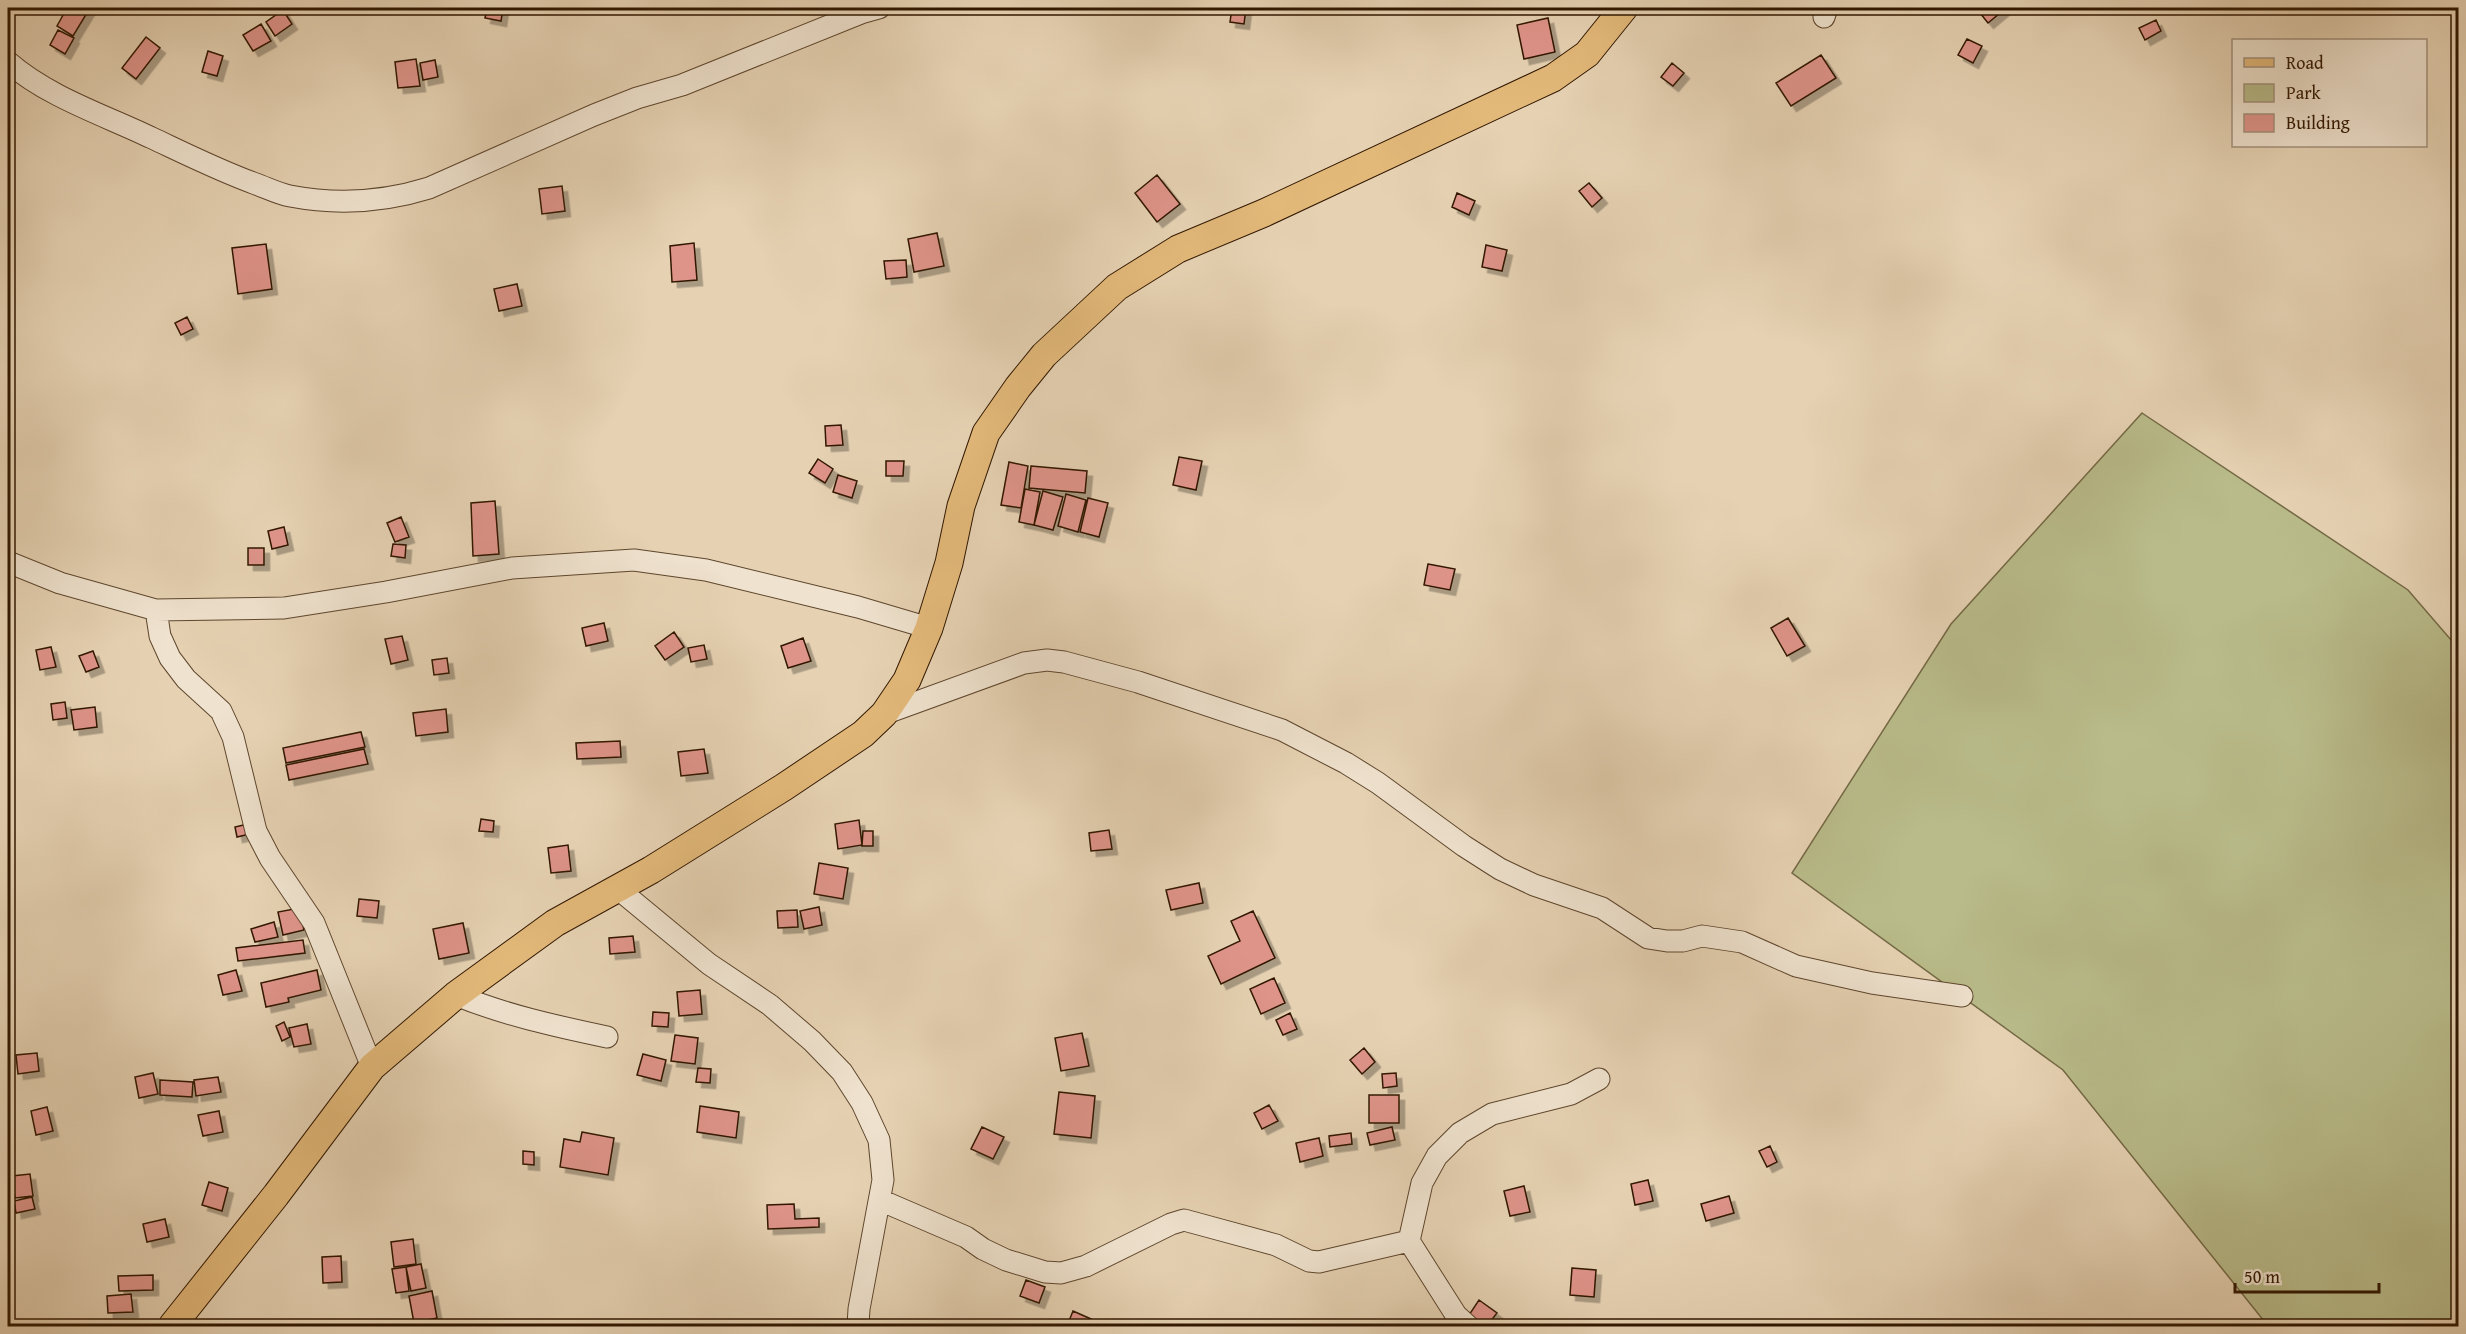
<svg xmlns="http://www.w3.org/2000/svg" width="2466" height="1334" viewBox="0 0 2466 1334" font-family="'Gentium Book Plus',serif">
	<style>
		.green { fill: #b9bb8a; stroke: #746945; stroke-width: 1.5 }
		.building { fill: #df948a; stroke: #301700; stroke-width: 1.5; filter: url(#shadow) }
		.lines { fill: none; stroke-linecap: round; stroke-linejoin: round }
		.minor-casing { stroke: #5e462d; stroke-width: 23 }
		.major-casing { stroke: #301700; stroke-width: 29 }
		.minor { stroke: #efe2ce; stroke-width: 21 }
		.major { stroke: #e3b97a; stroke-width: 27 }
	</style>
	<defs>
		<filter id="shadow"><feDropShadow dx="5.5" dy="5.5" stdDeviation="0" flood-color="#0004"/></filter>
	</defs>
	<rect width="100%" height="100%" fill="#e6d2b3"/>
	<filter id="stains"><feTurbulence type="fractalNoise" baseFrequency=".00333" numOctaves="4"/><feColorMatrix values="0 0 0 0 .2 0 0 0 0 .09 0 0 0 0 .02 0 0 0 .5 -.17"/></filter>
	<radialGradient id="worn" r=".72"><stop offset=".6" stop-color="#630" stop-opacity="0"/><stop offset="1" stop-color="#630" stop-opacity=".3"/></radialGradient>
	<path class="green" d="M2142,413l266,177 50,58v678h-190l-205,-256 -271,-197 159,-249z"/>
	<path class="building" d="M67,8h23l-17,28 -16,-10z
		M487,8h16l-2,13 -16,-3z
		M1232,8h14l-2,16 -14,-2z
		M1976,8h30l-18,15z
		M283,10l9,14 -17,12 -9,-14z
		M1548,18l7,34 -31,7 -7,-34z
		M2156,20l5,11 -16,9 -6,-12z
		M261,24l10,17 -18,10 -10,-16z
		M58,30l16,8 -9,16 -15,-9z
		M146,37l14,11 -24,31 -14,-11z
		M1967,39l15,7 -9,17 -15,-8z
		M208,51l15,5 -6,20 -15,-4z
		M1821,55l15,23 -45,28 -15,-23z
		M416,59l4,27 -22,2 -3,-26z
		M435,60l3,17 -15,3 -3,-17z
		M1672,63l12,10 -11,13 -12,-9z
		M1157,175l23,29 -23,18 -22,-29z
		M1589,183l13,15 -10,9 -13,-16z
		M562,186l3,25 -23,3 -3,-25z
		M1457,193l18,8 -6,14 -17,-8z
		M937,233l7,33 -30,6 -6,-33z
		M694,243l3,37 -25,2 -2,-36z
		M266,244l6,45 -34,5 -6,-46z
		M1486,245l21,5 -5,21 -20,-4z
		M906,260l1,17 -21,2 -2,-18z
		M517,284l5,22 -23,5 -5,-22z
		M187,317l6,12 -12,6 -6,-12z
		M841,425l2,20 -17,1 -1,-20z
		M1179,457l23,4 -6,29 -23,-5z
		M818,459l15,10 -8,14 -16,-10z
		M886,461h18l-1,15h-17z
		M1009,462l19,4 -7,42 -20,-3z
		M1031,466l56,5 -2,22 -56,-5z
		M838,475l19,6 -5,17 -19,-6z
		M1025,489l15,3 -6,33 -15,-3z
		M1043,491l20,6 -10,33 -19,-5z
		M1066,494l20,6 -8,32 -20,-6z
		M1088,498l20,5 -9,34 -19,-5z
		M495,501l4,53 -26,2 -2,-53z
		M401,517l8,20 -14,5 -8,-19z
		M284,527l4,18 -16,4 -4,-18z
		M393,544l13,1 -1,13 -14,-2z
		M248,548h16v17h-16z
		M1428,564l27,5 -5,21 -26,-5z
		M1788,618l17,28 -18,10 -16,-28z
		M604,623l4,18 -22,5 -4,-18z
		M674,632l10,15 -19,13 -10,-14z
		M402,636l6,24 -17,4 -6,-25z
		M803,638l8,23 -23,7 -7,-22z
		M704,645l3,14 -16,3 -3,-14z
		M51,647l5,20 -16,3 -4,-20z
		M93,651l6,16 -13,5 -7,-16z
		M447,658l2,15 -15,2 -2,-15z
		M65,702l2,16 -14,2 -2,-16z
		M95,707l2,20 -23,3 -3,-20z
		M446,709l2,23 -32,4 -3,-23z
		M361,732l4,15 -79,16 -3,-15z
		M620,741l1,16 -44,2 -1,-16z
		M364,749l4,15 -79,16 -3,-15z
		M704,749l4,24 -27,3 -3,-24z
		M481,819l13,2 -1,11 -14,-1z
		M859,820l3,25 -24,4 -3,-25z
		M252,823l2,10 -17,4 -2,-10z
		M1109,830l3,19 -21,2 -2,-18z
		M863,831h10v15h-11z
		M568,845l3,26 -20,2 -3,-25z
		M819,863l29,5 -5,31 -29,-5z
		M1199,883l4,20 -32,7 -5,-20z
		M359,899l20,2 -2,17 -20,-2z
		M819,907l3,18 -18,4 -4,-18z
		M299,908l5,22 -21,5 -5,-23z
		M797,910l1,17 -20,1 -1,-17z
		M1253,911l22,47 -54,26 -13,-28 32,-15 -9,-20z
		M274,922l4,15 -23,5 -4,-13z
		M463,923l6,30 -30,6 -6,-30z
		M633,936l2,16 -25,2 -1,-16z
		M303,940l2,13 -67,8 -2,-13z
		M236,970l6,21 -19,4 -5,-20z
		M317,970l4,20 -33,8 1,4 -23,5 -5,-24z
		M1274,978l11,25 -24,11 -11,-25z
		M700,990l2,24 -23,2 -2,-24z
		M653,1012l16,1 -1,14 -16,-1z
		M1290,1013l7,16 -14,6 -7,-15z
		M284,1022l6,15 -8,4 -6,-15z
		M307,1024l4,20 -17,3 -5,-19z
		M1082,1033l7,33 -28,5 -6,-33z
		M675,1035l23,3 -3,26 -24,-3z
		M1364,1048l11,14 -13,12 -12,-14z
		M37,1053l2,18 -21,3 -2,-19z
		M643,1054l23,6 -5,21 -24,-6z
		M698,1068l13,1 -1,14 -14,-1z
		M153,1073l5,21 -19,4 -4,-21z
		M1396,1073l1,13 -14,2 -1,-14z
		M218,1077l3,15 -25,4 -2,-16z
		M160,1080l33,2 -1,15 -32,-2z
		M1059,1092l36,4 -4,42 -37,-4z
		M1369,1095h30v28h-30z
		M1269,1105l9,16 -16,8 -8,-16z
		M700,1106l39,6 -3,26 -39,-6z
		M47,1107l6,24 -17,4 -5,-24z
		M219,1111l4,21 -20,4 -5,-21z
		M982,1127l22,10 -11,22 -22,-10z
		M1392,1127l3,13 -25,5 -3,-12z
		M582,1132l32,6 -6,37 -48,-8 4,-28 16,3z
		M1351,1133l1,11 -22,3 -1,-11z
		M1319,1138l4,18 -23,6 -4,-19z
		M1770,1146l7,16 -10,5 -8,-16z
		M523,1151l11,1v13l-11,-1z
		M30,1174l3,22 -18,2 -3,-22z
		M1648,1180l5,21 -18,4 -4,-21z
		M209,1182l19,6 -6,23 -20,-6z
		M1524,1186l6,26 -20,4 -6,-25z
		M1729,1196l5,17 -28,8 -5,-17z
		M32,1197l3,12 -19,4 -2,-12z
		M794,1204l1,15 24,-1v9l-51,2 -1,-24z
		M165,1219l4,18 -22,5 -4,-18z
		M413,1239l3,25 -22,3 -3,-25z
		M341,1256l1,26 -19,1 -1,-26z
		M421,1264l5,24 -15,3 -5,-24z
		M406,1267l3,24 -13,2 -4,-24z
		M1572,1268l24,2 -2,27 -24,-2z
		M153,1275v15l-34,1 -1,-15z
		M1026,1280l19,7 -6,16 -19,-7z
		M432,1291l5,27 -23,5 -5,-27z
		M131,1294l2,18 -25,1 -1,-17z
		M1479,1300l18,13 -10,13 -18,-11z
		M1073,1311l18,8 -3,7h-21z
		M319,1323l23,1v2h-23z"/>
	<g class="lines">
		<defs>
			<path id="minor" d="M1824,17l3,-9
				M8,62c40,35 96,53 144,76 34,16 68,33 104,46 11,4 23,10 34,12 47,9 94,6 139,-8l165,-73 43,-17 45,-13 179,-72 18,-5
				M8,562l52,21 96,27 4,26 10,22 16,21 35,32 12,26 23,94 14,27 44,65 58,144
				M156,610l128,-2 102,-16 126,-24 122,-8 72,10 152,37 71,21
				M884,714l140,-51 23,-3 17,2 74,20 144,48 64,33 32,20 86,63 36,23 34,16 68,23 46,30 19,3h16l19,-5 40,6 54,24 76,17 90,13
				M617,888l92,76 61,41 42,36 30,31 20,31 17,37 4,40 -24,129 -1,17
				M456,995c49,20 99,31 151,42
				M880,1200l86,37 17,12 23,11 39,12 16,1 25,-7 85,-42 13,-4 92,25 33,16 10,1 90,-21
				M1468,1326l-12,-11 -47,-74 13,-58 15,-27 23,-23 32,-19 79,-20 28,-15"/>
			<path id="major" d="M172,1326l104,-131 96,-128 84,-72 99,-72 96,-53 133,-83 79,-53 21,-20 23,-34 22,-52 20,-65 12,-57 25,-73 32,-46 26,-32 73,-68 61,-38 86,-36 289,-135 34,-24 37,-46"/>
		</defs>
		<use href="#minor" class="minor-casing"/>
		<use href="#major" class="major-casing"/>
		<use href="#minor" class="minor"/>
		<use href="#major" class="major"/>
	</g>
	<rect width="2466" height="1334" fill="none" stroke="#e6d2b3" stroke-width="30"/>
	<rect x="9" y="9" width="2448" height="1316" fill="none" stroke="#301700" stroke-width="3"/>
	<rect x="15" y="15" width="2436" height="1304" fill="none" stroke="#301700" stroke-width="1.5"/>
	<rect x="2232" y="39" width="195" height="108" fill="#efe2ce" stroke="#a3917c" stroke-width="1.5"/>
	<rect x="2244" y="58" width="30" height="9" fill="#e3b97a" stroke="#a3917c" stroke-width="1.5"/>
	<text x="2286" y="69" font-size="18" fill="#301700">Road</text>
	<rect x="2244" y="84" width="30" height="18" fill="#b9bb8a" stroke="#a3917c" stroke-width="1.5"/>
	<text x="2286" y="99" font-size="18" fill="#301700">Park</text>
	<rect x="2244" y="114" width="30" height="18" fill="#df948a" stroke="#a3917c" stroke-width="1.5"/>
	<text x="2286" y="129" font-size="18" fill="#301700">Building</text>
	<path d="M2235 1283v9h144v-9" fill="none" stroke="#301700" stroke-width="3"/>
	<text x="2244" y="1283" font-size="18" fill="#301700" stroke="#efe2ce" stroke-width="4.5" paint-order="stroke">50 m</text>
	<rect width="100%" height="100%" filter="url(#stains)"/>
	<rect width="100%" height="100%" fill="url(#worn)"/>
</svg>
